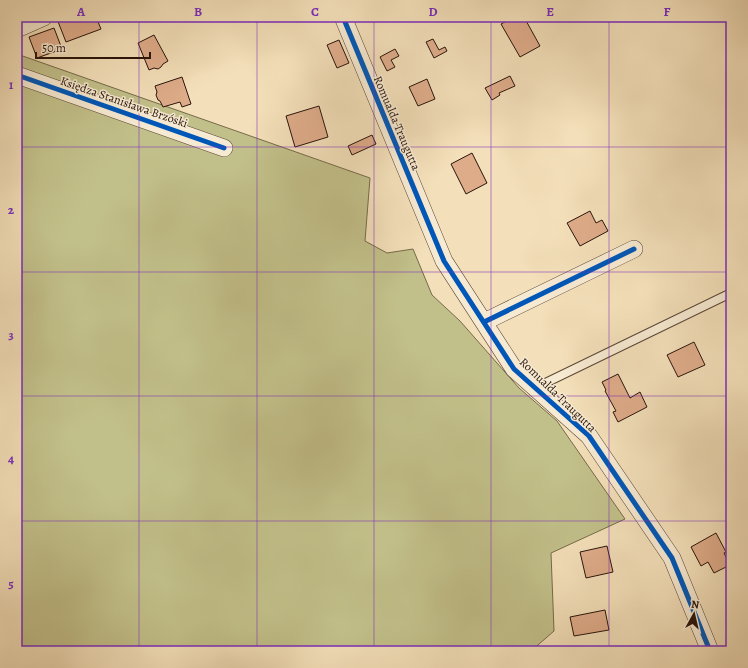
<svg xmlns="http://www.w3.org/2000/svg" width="748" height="668" viewBox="0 0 748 668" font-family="Alegreya,serif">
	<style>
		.green { fill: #c2c08a; stroke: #756a4a }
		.building { fill: #dfac8a; stroke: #28140b }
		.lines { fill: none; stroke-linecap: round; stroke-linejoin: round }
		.service-casing { stroke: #5b4736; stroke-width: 10 }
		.minor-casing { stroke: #5b4736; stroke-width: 18 }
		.service { stroke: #f7ead2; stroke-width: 8 }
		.minor { stroke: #f7ead2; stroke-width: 17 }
		.cycleway-casing { stroke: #f7ead2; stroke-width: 8 }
		.cycleway { stroke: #0057b8; stroke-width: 5 }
		.grid { fill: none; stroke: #7b2cbf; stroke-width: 1; stroke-opacity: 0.55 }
		.labels { text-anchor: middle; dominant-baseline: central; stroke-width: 3; stroke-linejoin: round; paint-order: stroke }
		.street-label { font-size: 12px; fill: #28140b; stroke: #f7ead2 }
		.neatline { fill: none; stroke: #7b2cbf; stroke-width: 1.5 }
		.grid-label { font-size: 13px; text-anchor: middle; font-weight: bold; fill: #7b2cbf }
	</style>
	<rect width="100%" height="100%" fill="#f3dfb9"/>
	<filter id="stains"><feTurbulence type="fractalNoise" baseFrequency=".005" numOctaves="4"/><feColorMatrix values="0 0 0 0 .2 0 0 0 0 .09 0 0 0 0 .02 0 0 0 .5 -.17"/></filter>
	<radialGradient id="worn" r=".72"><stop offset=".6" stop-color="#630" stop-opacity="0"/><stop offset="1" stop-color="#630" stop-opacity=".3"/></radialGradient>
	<path class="green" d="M17,54l353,124 -5,63 22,12 26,-4 19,46 28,26 59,67 38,33 68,98 -74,34 3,78 -23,20h-514z"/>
	<path class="building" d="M62,17h34l5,12 -35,13 -9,-23z
		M514,17h10l16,29 -20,11 -19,-33z
		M54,28l8,21 -25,9 -8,-21z
		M154,35l14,26 -5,3 -2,3 -3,2 -4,-1 -5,2 -11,-27z
		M433,39l6,11 6,-3 2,4 -13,7 -8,-16z
		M339,40l10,23 -12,5 -10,-23z
		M395,49l4,7 -8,4 4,7 -8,4 -7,-14z
		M510,76l5,10 -16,7 1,2 -8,5 -7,-12z
		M182,77l9,27 -9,3 -2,-5 -17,5 -3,-6 -2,-1 -2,-5 1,-3 -2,-6z
		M427,79l8,20 -17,7 -9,-19z
		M319,106l9,31 -33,10 -9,-31z
		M372,135l4,9 -24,11 -4,-9z
		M472,153l15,30 -21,11 -15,-30z
		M590,211l6,12 6,-3 6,11 -28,15 -13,-23z
		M694,342l11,23 -27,12 -11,-22z
		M618,374l12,24 10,-6 7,15 -29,15 -5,-10 3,-1 -11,-20 1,-1 -4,-8z
		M716,533l10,19 -2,1 6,12 -16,8 -6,-11 -7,4 -10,-19z
		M607,546l6,26 -27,6 -6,-26z
		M605,610l4,20 -35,6 -4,-19z"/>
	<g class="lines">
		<defs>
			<path id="service" d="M535,388l196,-95"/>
			<path id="minor" d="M343,17l101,244 70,108 75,67 83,122 38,93
				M17,29l27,-12
				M17,75l207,73
				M484,322l150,-73"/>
		</defs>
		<use href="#service" class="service-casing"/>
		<use href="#minor" class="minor-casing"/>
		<use href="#service" class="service"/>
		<use href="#minor" class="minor"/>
		<defs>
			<path id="cycleway" d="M343,17l101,244 70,108 75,67 83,122 38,93
				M17,75l207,73
				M484,322l150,-73"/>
		</defs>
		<use href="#cycleway" class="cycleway-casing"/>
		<use href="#cycleway" class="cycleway"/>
	</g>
	<path class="grid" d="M139,17v634M257,17v634M374,17v634M491,17v634M609,17v634M17,147h714M17,272h714M17,396h714M17,521h714"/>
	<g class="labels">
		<g class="street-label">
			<text transform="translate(124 102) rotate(19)">Księdza Stanisława Brzóski</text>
			<text transform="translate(397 123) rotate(67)">Romualda Traugutta</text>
			<text transform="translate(558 395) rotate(44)">Romualda Traugutta</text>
		</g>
	</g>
	<rect width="748" height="668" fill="none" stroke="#f3dfb9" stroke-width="44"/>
	<g transform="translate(694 614) rotate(8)" stroke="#f7ead2" stroke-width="3" paint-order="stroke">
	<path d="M0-3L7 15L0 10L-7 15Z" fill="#28140b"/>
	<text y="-6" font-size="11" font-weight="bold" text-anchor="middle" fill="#28140b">N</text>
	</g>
	<path d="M36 52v6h114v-6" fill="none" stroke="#28140b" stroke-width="2"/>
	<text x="42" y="52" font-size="12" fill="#28140b" stroke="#f7ead2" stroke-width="3" paint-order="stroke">50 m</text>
	<rect x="22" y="22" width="704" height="624" class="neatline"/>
	<g class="grid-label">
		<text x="81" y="16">A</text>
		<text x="198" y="16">B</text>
		<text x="315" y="16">C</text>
		<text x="433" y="16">D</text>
		<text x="550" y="16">E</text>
		<text x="667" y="16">F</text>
		<text x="11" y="89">1</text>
		<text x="11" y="214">2</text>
		<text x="11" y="339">3</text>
		<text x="11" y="463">4</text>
		<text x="11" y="588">5</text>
	</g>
	<rect width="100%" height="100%" filter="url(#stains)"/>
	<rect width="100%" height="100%" fill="url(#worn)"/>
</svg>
